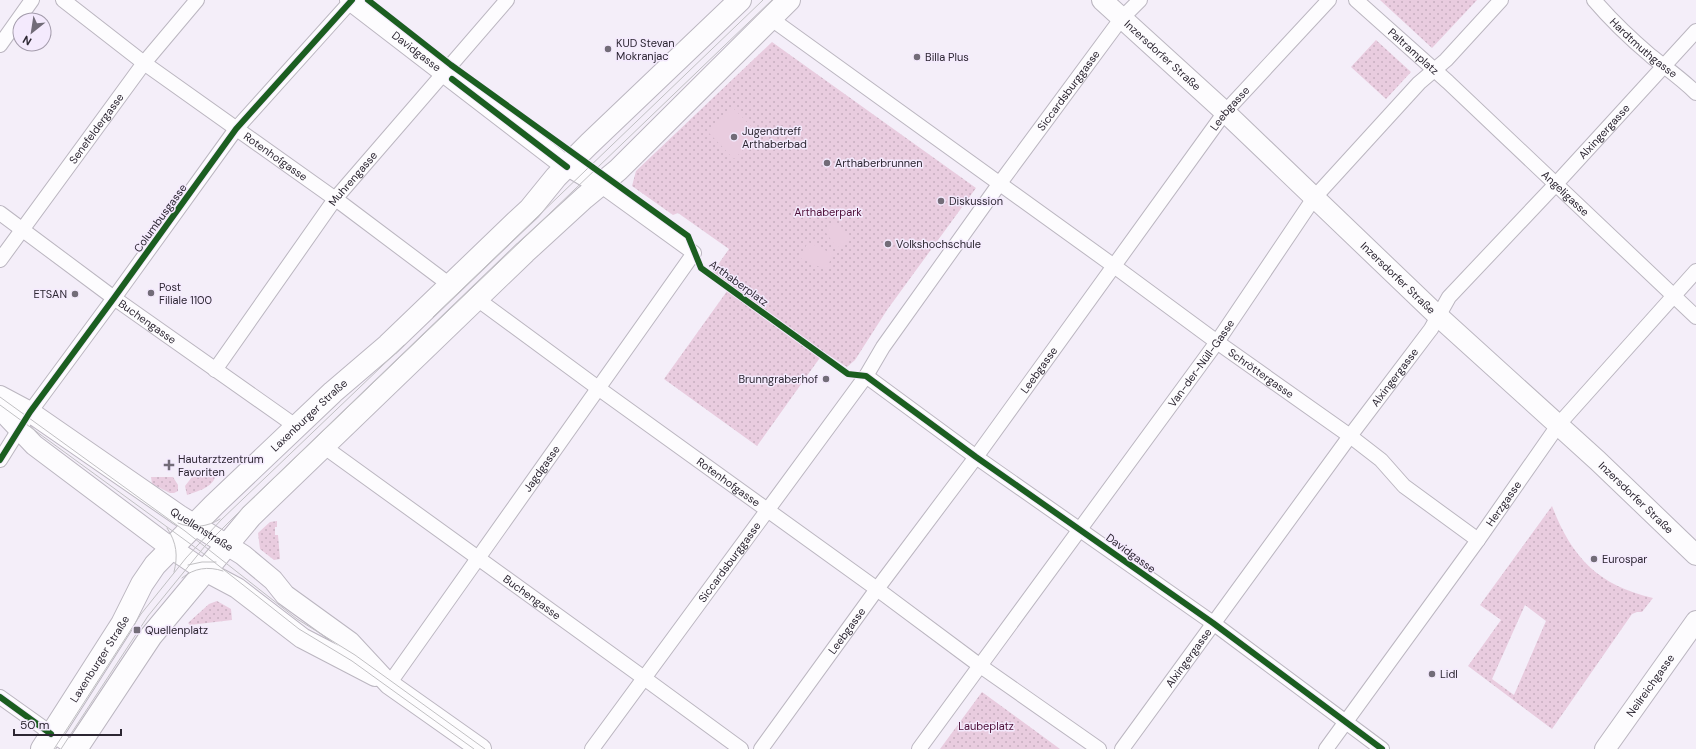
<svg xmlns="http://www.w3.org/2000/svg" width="1696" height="749" viewBox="0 0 1696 749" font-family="'DM Sans',sans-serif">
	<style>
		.green { fill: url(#green-dots); fill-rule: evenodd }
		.pitch { fill: #e9ccdf }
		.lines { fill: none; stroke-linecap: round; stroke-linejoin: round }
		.street-casing { stroke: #bbb6c0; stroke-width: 16 }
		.secondary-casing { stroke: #bbb6c0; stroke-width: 22 }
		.primary-casing { stroke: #bbb6c0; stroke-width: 24 }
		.street { stroke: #fdfcfe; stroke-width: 14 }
		.secondary { stroke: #fdfcfe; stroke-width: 20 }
		.primary { stroke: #fdfcfe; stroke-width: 22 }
		.tram { stroke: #c1c0c3; stroke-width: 1 }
		.cycleway-casing { stroke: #f4eafd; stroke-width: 8 }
		.cycleway { stroke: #1b5e20; stroke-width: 6 }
		.poi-dot { fill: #726c78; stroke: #f4eafd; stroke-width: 1.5 }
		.labels { text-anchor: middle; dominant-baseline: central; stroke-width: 3; stroke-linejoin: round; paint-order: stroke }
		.poi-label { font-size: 11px; fill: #2c2632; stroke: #f4eafd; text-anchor: start }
		.street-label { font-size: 11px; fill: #2c2632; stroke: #f4eafd }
		.park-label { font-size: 11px; fill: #4d0e37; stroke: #f4eafd }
	</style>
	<defs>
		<pattern id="green-dots" width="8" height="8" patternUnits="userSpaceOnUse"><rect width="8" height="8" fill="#e9ccdf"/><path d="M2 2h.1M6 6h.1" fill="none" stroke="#c8afc0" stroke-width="1.8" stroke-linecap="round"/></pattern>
	</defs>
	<rect width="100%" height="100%" fill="#f4eef9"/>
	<path class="green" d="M1380,0h97l-45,48z
		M1376,40l35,32 -25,27 -35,-32z
		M772,42l204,146 -89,122 -32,50 -8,7 -23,-15 -67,94 -93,-67 66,-92 -18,-14 17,-24 -51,-36 -5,2 -41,-29 4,-15z
		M151,477h22l5,8v6l-4,2h-4l-18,-9z
		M192,477h23c-2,10 -19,15 -28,18l-2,-9z
		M1552,506c20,52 46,79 101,92l-11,14h-5l-5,2 -80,115 -84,-63 33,-46 -21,-15zM1525,605l21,16 -32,74 -22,-16z
		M277,521v6h-2v8h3l2,24 -6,1 -14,-11 -2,-16 12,-11z
		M217,601l14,8 1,11 -42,5 -2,-2 21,-19z
		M982,692l78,57h-120z"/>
	<path class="pitch" d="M732,107l27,27 -25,25 -26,-27z
		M836,221l13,19 -12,8 -13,-18z
		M808,242l25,12 -7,16 -26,-12z"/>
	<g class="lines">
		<defs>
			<g id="street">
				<path id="s1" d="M63,0l81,63 197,140 109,82"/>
				<path id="s2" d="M1356,0l92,82 248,235"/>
				<path id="s3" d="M1594,0c17,20 37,39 57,56 15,12 31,23 45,37"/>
				<path id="s4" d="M770,18l344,248 103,76 133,94 31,24 23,26 74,54"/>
				<path d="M0,45l32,-45"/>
				<path id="s5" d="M0,213l114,85 183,129"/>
				<path id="s6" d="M0,260l144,-197 53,-63"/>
				<path id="s7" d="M477,299l121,89 279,201 102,76 120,84"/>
				<path id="s8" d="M215,370l120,-171 172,-199"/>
				<path d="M866,376l110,81 237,166 169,126"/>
				<path id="s9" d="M323,446l321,232 97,71"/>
				<path d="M0,460l30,-48 84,-114 122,-169 116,-129"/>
				<path id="s10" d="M389,684l305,-431 -94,-68"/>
				<path d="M0,697l73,52"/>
				<path id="s11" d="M592,749l274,-373 17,-29 117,-164 121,-164 19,-19"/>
				<path id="s12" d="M761,749l116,-160 99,-132 249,-345 104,-112"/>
				<path id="s13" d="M919,749l298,-407 97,-144 105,-115 27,-23 55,-60"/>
				<path id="s14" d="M1122,749l228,-313 81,-107 18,-32 106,-112 141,-154"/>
				<path id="s15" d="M1326,749l152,-209 81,-116 137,-153"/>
			</g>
			<g id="secondary">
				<path id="s16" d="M350,0l208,160 42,25"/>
				<path id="s17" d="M1102,0l123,112 213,204 160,145 98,94"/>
				<path id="s18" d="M0,396l30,16 149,103 64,40 30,25 12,15 65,47 39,42 92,65"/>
				<path d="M0,409l34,36 137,103 34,23 32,17 65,50 73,38"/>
				<path id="s19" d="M1605,749l91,-128"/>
			</g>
			<g id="primary">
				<path id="s20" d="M42,749l80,-125 20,-40 13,-19 59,-60 119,-113 55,-47 128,-123 14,-13 26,-32 33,-33 151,-144"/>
				<path d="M76,749l75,-113 100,-120 274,-264 59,-54 34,-28 171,-170"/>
			</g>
		</defs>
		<use href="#street" class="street-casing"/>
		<use href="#secondary" class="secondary-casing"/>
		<use href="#primary" class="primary-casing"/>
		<use href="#street" class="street"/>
		<use href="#secondary" class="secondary"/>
		<use href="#primary" class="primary"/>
		<path class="tram" d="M433,317l330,-317
			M0,397l185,134 112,88 58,36 130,94
			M0,405l200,146 99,78 53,32 122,88
			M178,523c13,6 30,4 42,-4
			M167,528c10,15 11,28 7,44
			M188,565l14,-3h14
			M182,578c12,-10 26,-12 41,-7
			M54,749l87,-135 45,-56 35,-38 183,-175
			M61,749l87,-133 57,-70 45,-45 522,-501"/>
		<defs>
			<path id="cycleway" d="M368,0l83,65 237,171 13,32 147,106 18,2 110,81 237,166 169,126
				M452,79l115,88
				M0,460l30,-48 84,-114 122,-169 116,-129
				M0,697l51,37"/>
		</defs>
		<use href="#cycleway" class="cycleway-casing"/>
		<use href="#cycleway" class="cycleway"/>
	</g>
	<g class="poi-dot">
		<circle cx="608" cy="49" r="4"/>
		<circle cx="917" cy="57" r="4"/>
		<circle cx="734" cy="137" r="4"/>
		<circle cx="827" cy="163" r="4"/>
		<circle cx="941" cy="201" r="4"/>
		<circle cx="888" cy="244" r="4"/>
		<circle cx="151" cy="293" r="4"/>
		<circle cx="75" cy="294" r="4"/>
		<circle cx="826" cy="379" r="4"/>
		<path d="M167 459h4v4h4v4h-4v4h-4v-4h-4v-4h4z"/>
		<circle cx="1594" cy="559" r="4"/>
		<rect x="133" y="626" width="8" height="8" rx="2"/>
		<circle cx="1432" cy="674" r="4"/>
	</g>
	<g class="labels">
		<g class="poi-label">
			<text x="616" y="43">KUD Stevan<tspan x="616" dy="13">Mokranjac</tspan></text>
			<text x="925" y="57">Billa Plus</text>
			<text x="742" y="131">Jugendtreff<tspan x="742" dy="13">Arthaberbad</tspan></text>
			<text x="835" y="163">Arthaberbrunnen</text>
			<text x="949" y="201">Diskussion</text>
			<text x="896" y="244">Volkshochschule</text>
			<text x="159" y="287">Post<tspan x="159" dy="13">Filiale 1100</tspan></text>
			<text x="67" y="294" text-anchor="end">ETSAN</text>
			<text x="818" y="379" text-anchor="end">Brunngraberhof</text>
			<text x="178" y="459">Hautarztzentrum<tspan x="178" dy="13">Favoriten</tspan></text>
			<text x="1602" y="559">Eurospar</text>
			<text x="145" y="630">Quellenplatz</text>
			<text x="1440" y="674">Lidl</text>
		</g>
		<g class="street-label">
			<text stroke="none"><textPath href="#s2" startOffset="77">Paltramplatz</textPath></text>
			<text stroke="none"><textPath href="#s3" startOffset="69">Hardtmuthgasse</textPath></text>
			<text stroke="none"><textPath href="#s16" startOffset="84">Davidgasse</textPath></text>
			<text stroke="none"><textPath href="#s17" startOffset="82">Inzersdorfer Straße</textPath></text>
			<text stroke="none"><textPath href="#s11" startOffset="813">Siccardsburggasse</textPath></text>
			<text stroke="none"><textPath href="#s12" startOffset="794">Leebgasse</textPath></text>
			<text stroke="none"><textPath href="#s6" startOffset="163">Senefeldergasse</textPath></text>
			<text stroke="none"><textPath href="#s14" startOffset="785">Alxingergasse</textPath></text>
			<text stroke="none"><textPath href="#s1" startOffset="264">Rotenhofgasse</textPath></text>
			<text stroke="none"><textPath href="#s8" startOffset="236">Muhrengasse</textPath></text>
			<text stroke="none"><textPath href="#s2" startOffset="285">Angeligasse</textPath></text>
			<text transform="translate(160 218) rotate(-54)">Columbusgasse</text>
			<text stroke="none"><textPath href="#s17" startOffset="406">Inzersdorfer Straße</textPath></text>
			<text transform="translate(739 283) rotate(36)">Arthaberplatz</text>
			<text stroke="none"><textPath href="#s5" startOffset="183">Buchengasse</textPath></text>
			<text stroke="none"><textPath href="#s13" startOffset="478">Van-der-Nüll-Gasse</textPath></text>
			<text stroke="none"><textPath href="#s12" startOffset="470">Leebgasse</textPath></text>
			<text stroke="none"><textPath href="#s4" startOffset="606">Schröttergasse</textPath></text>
			<text stroke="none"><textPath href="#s14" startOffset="461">Alxingergasse</textPath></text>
			<text stroke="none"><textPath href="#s20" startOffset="431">Laxenburger Straße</textPath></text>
			<text stroke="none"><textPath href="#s10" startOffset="264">Jagdgasse</textPath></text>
			<text stroke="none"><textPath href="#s7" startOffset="311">Rotenhofgasse</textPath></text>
			<text stroke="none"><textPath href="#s17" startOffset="730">Inzersdorfer Straße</textPath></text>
			<text stroke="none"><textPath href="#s15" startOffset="303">Herzgasse</textPath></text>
			<text stroke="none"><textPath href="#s18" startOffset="242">Quellenstraße</textPath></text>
			<text transform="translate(1131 553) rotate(36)">Davidgasse</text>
			<text stroke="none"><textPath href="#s11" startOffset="232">Siccardsburggasse</textPath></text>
			<text stroke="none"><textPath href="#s9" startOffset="258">Buchengasse</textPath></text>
			<text stroke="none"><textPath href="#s12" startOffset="146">Leebgasse</textPath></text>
			<text stroke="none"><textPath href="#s14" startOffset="113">Alxingergasse</textPath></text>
			<text stroke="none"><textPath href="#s20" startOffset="107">Laxenburger Straße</textPath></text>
			<text stroke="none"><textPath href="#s19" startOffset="78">Neilreichgasse</textPath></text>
		</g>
		<g class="park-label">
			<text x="828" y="212">Arthaberpark</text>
			<text x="986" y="726">Laubeplatz</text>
		</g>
	</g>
	<g transform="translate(32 32) rotate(210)"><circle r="19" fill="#f4eafd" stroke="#a49cac"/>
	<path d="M0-3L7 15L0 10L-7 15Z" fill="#726c78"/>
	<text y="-6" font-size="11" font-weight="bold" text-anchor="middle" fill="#2c2632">N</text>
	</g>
	<path d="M14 729v6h107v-6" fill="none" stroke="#2c2632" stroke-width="2"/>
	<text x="20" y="729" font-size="12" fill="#2c2632" stroke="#f4eafd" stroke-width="3" paint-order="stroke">50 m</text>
</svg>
